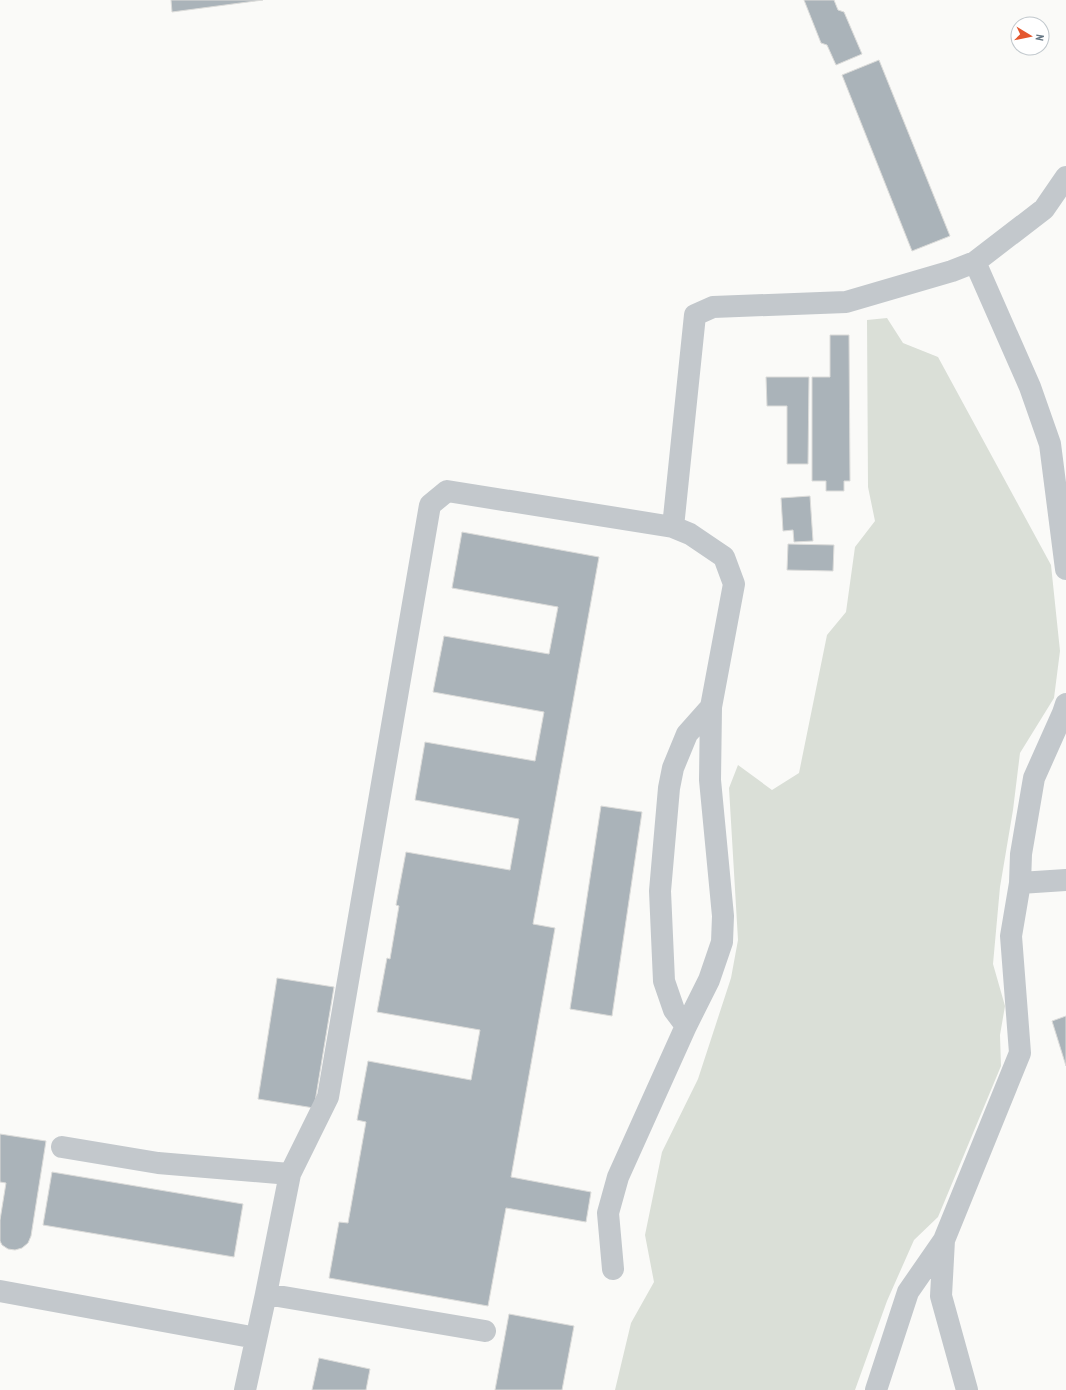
<svg xmlns="http://www.w3.org/2000/svg" width="1066" height="1390" viewBox="0 0 1066 1390" font-family="'PT Sans Narrow',sans-serif">
	<style>
		.green { fill: #dadfd7 }
		.building { fill: #aab3b9; stroke: #dcdcda }
		.lines { fill: none; stroke-linecap: round; stroke-linejoin: round }
		.street { stroke: #c3c8cc; stroke-width: 22 }
	</style>
	<rect width="100%" height="100%" fill="#fafaf8"/>
	<path class="green" d="M887,318l16,25 35,14 113,208 9,86 -6,47 -34,55 -7,57 -13,77 -7,77 12,42 -5,29 1,31 -63,151 -24,23 -27,61 -32,89h-240l16,-67 23,-41 -9,-47 17,-83 36,-73 33,-101 7,-38 -9,-152 9,-23 34,25 27,-17 28,-138 19,-23 9,-65 20,-26 -7,-34 -1,-167z"/>
	<path class="building" d="M171,0h92l-91,12z
		M804,0h30l4,10 6,2 18,42 -26,11 -9,-20 -6,-2z
		M879,60l71,176 -38,15 -70,-176z
		M830,335h19l1,146h-6v10h-18v-10h-14v-104h18z
		M766,377h43l-1,87h-21v-58h-20z
		M810,496l3,45 -19,1 -1,-12 -10,1 -2,-33z
		M462,532l137,25 -66,367 22,4 -44,249 80,15 -5,30 -80,-14 -18,98 -159,-28 10,-56 9,1 18,-101 -9,-2 11,-59 103,19 9,-50 -103,-18 10,-54 3,1 9,-53 -3,-1 10,-53 104,18 9,-51 -104,-19 10,-58 110,19 9,-49 -111,-20 11,-56 105,18 9,-47 -106,-19z
		M788,544l46,1 -1,26 -46,-1z
		M601,806l41,6 -30,204 -42,-7z
		M277,978l57,9 -20,121 -56,-9z
		M1066,1016v50l-14,-45z
		M0,1134l46,7 -15,95 -3,7 -6,5 -7,2 -7,-1 -6,-4 -2,-4v-21l6,-37 -6,-1z
		M52,1172l191,32 -9,53 -191,-32z
		M509,1314l65,12 -12,64h-67z
		M319,1358l51,11 -4,21h-54z"/>
	<g class="lines">
		<path class="street" d="M975,262l55,125 20,57 16,125
			M673,527l22,-212 18,-8 133,-5 106,-31 23,-9 69,-53 22,-32
			M1020,883l1,-29 13,-76 29,-65 3,-9
			M686,1026l-12,-16 -10,-29 -4,-90 9,-103 4,-20 14,-34 24,-27
			M62,1147l96,16 132,11
			M0,1291l256,47
			M266,1294l24,-120 38,-77 102,-592 17,-14 226,36 17,7 34,23 10,27 -23,123 -1,73 13,136 -1,26 -13,38 -23,46 -68,151 -10,36 5,56
			M245,1390l21,-96 219,37
			M876,1390l32,-98 36,-52
			M967,1390l-26,-94 3,-56 76,-187 -9,-117 9,-53 46,-3"/>
	</g>
	<g transform="translate(1030 36) rotate(100)"><circle r="19" fill="#ffffff" stroke="#c1c8cd"/>
	<path d="M0-3L7 15L0 10L-7 15Z" fill="#e4572e"/>
	<text y="-6" font-size="11" font-weight="bold" text-anchor="middle" fill="#657683">N</text>
	</g>
</svg>
